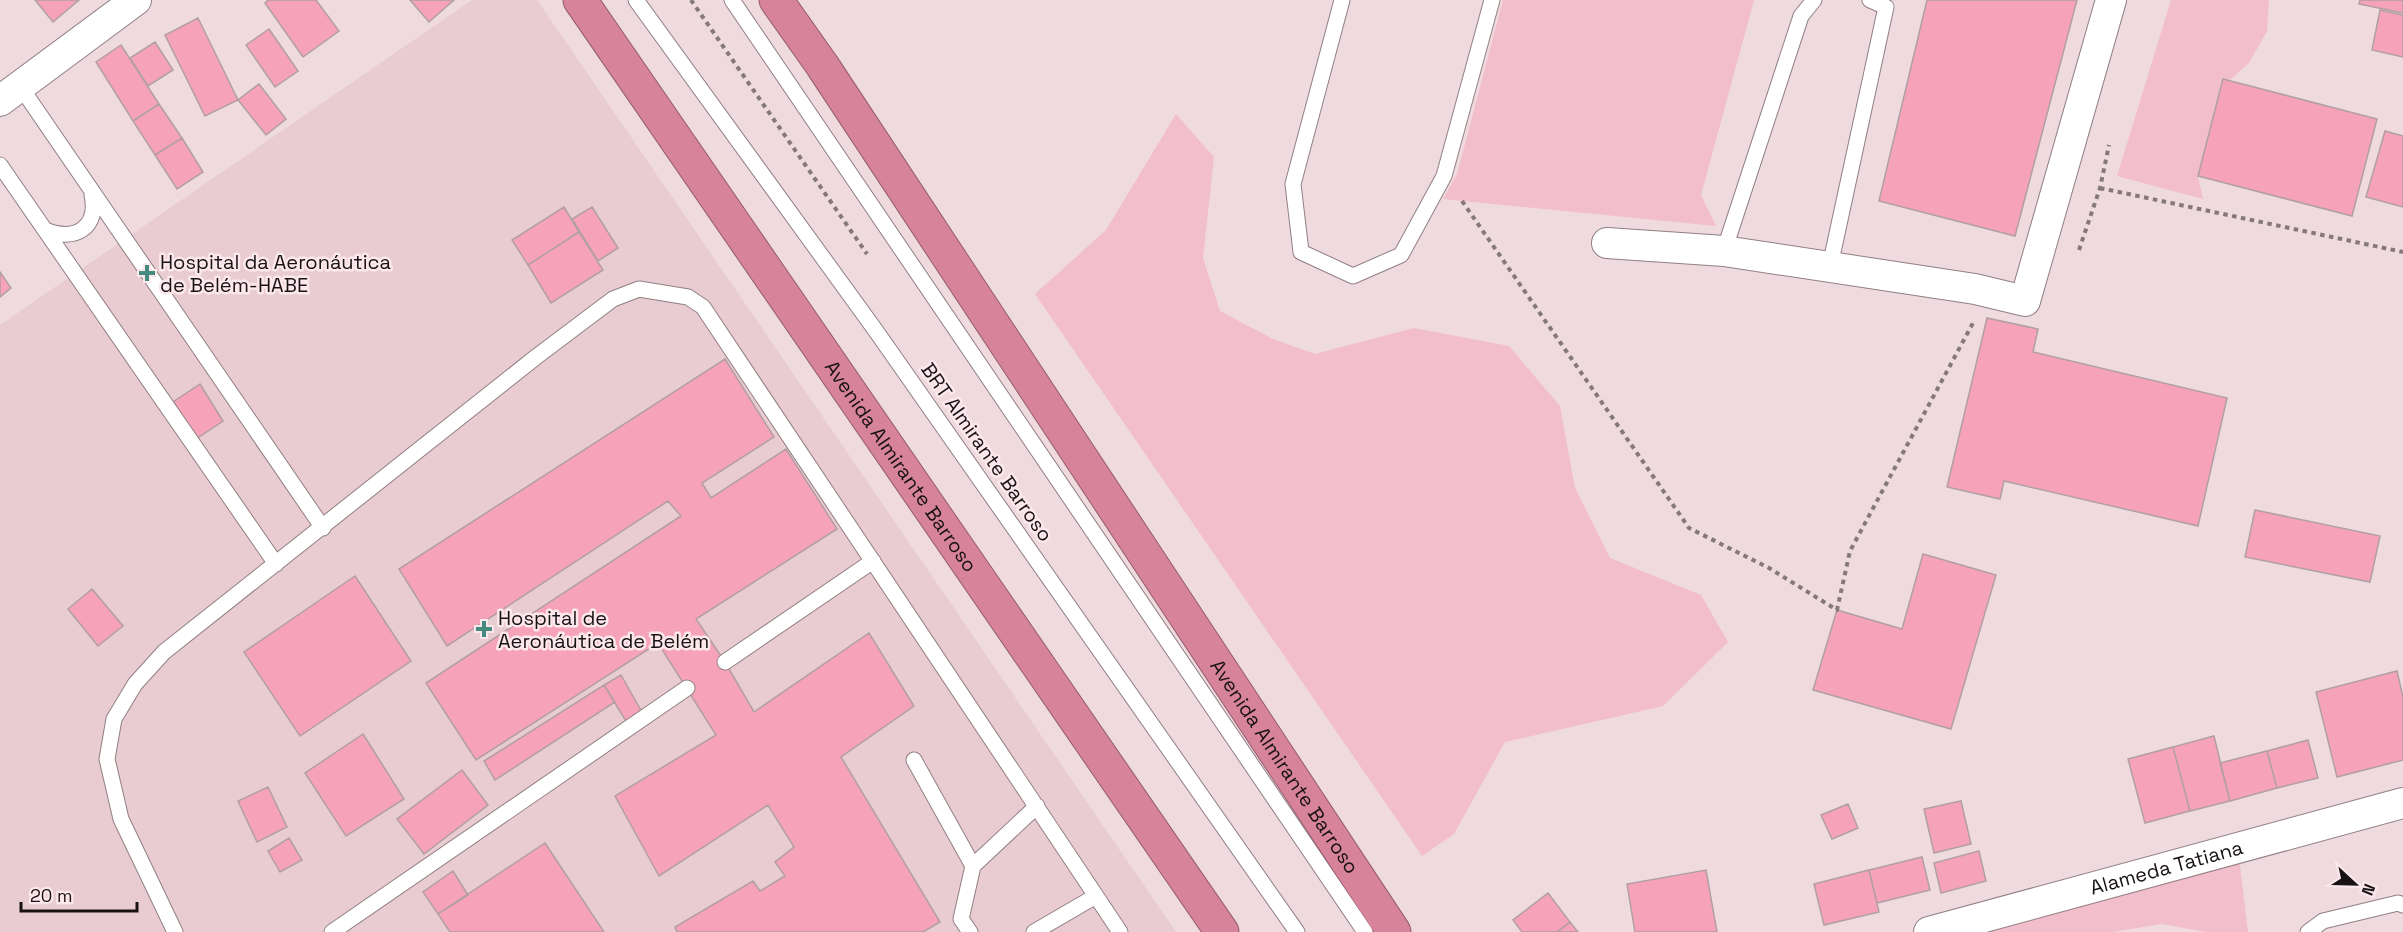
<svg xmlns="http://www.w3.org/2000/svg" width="2403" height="932" viewBox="0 0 2403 932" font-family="'Space Grotesk',sans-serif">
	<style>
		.built { fill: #e8ccd2 }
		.green { fill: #f3becb }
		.building { fill: #f6a3b9; stroke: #b19fa3; stroke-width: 1.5 }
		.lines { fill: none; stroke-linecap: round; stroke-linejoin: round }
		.lane-casing { stroke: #917f83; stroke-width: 17 }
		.street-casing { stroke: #917f83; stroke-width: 32 }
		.highway-casing { stroke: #945c6c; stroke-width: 35 }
		.path { stroke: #85787b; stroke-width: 4; stroke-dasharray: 4.5 4.5; stroke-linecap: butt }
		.lane { stroke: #fff; stroke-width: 15 }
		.street { stroke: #fff; stroke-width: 30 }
		.highway { stroke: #d7849b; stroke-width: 33 }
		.poi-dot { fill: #458a7f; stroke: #fce8ec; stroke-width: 2 }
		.labels { text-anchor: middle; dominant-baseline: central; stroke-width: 5; stroke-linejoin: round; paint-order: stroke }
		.poi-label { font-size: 20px; fill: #191214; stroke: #fce8ec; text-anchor: start }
		.street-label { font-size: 20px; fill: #191214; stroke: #fce8ec }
	</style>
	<rect width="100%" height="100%" fill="#eedadf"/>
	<path class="built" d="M472,0h65l639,932h-1176v-607z"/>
	<path class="green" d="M1503,0h251l-53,195 15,31 -273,-27 14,-25z
		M2171,0h98l-2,31 -18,32 -29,26 -22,87 5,23 -86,-23z
		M1176,114l38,43 -11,101 17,53 53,28 42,15 99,-26 95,18 51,60 15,82 35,70 91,37 27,47 -65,64 -158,36 -51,92 -32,22 -387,-562 71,-64z
		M2239,857l9,75h-42l-44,-8 -50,8h-135z"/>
	<path class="building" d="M35,0h44l-26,22z
		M268,0h48l23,31 -36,26 -38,-54z
		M410,0h44l-25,22z
		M1927,0h150l-62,236 -136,-35z
		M2360,0h43v13l-44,-9z
		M2380,10l23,5v42l-31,-7z
		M198,18l40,82 -33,16 -40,-81z
		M269,29l29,42 -23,16 -29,-42z
		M155,42l18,28 -25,16 -18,-28z
		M121,45l38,59 -26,17 -37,-59z
		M2223,79l154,40 -25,97 -154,-40z
		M259,84l27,35 -20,16 -28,-35z
		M159,104l23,34 -27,17 -22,-34z
		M2385,131l18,5v71l-37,-10z
		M182,138l21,34 -26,17 -22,-34z
		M564,207l15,25 -51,33 -16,-25z
		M592,207l26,41 -20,13 -26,-42z
		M579,232l24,38 -52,33 -23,-38z
		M0,272l11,16 -11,9z
		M1987,318l51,11 -5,23 194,46 -29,128 -194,-45 -4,18 -53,-12z
		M725,359l49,78 -72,46 9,15 75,-49 51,80 -141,90 29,43 29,50 115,-79 45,73 -73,51 99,165 -17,10h-246l-2,-5 78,-46 7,10 25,-15 -10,-14 19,-15 -26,-42 -109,71 -44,-80 101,-61 -58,-92 -182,117 -50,-77 255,-167 -13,-15 -221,145 -48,-77z
		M200,384l23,37 -27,18 -23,-37z
		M2255,510l125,26 -10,46 -125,-25z
		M1923,554l73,21 -45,154 -138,-39 24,-80 65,19z
		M355,576l56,85 -111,75 -56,-84z
		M92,589l31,37 -25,20 -30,-37z
		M2397,671l6,26v63l-66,17 -21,-85z
		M621,675l22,39 -16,9 -23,-38z
		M604,685l11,17 -120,78 -11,-19z
		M363,734l41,65 -58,37 -41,-63z
		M2214,736l16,65 -40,10 -17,-64z
		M2308,740l10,38 -41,10 -10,-37z
		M2173,747l17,64 -45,12 -17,-64z
		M2267,751l10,37 -47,13 -10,-38z
		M462,770l26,35 -64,49 -27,-35z
		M268,787l19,40 -30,15 -19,-41z
		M1961,801l10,43 -37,9 -10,-44z
		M1848,804l10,24 -26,11 -11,-24z
		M289,838l13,22 -22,12 -12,-21z
		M545,843l59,89h-154l-12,-18z
		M1979,851l7,30 -45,12 -7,-30z
		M1922,857l8,33 -53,13 -8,-33z
		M1706,870l11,62h-82l-8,-48z
		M1869,870l10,42 -55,13 -10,-41z
		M453,871l15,24 -30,19 -15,-22z
		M1548,893l22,29 -13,10h-35l-9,-12z
		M1570,922l8,10h-21z"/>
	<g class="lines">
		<defs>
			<path id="lane" d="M636,0l240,331 421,601
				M732,0l633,932
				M1342,0l-49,184 8,68 52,24 48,-21 43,-79 48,-176
				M20,86l303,442
				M0,165l276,399
				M45,230c30,12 54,-2 47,-35
				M1724,251l77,-235 13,-16
				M1830,266l56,-259 -16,-7
				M725,662l148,-101
				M914,760l59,106
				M175,932l-54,-113 -14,-60 7,-40 21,-35 29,-32 372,-295 77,-58 26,-10 49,8 15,10 417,625
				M332,932l355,-244
				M970,932l-9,-13 12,-53 64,-60
				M1034,932l62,-36
				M2308,932l15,-11 75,-18 5,2"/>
			<g id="street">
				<path d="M0,101l136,-101"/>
				<path d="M1607,243l117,8 251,38 50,12 86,-301"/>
				<path id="s1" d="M1929,932l474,-129"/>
			</g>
			<g id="highway">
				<path id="s2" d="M580,0l642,932"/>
				<path id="s3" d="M776,0l46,65 572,867"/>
			</g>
		</defs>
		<use href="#lane" class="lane-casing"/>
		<use href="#street" class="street-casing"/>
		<use href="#highway" class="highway-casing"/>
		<path class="path" d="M691,0l176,254
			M2100,188l303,64
			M1462,201l227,327 80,40 68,42 13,-59 123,-228
			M2079,250l21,-62 9,-43"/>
		<use href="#lane" class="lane"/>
		<use href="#street" class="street"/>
		<use href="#highway" class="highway"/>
	</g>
	<g class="poi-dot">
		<path d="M144 264h6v6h6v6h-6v6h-6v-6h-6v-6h6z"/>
		<path d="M481 620h6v6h6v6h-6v6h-6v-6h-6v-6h6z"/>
	</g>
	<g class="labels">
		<g class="poi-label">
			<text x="160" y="262">Hospital da Aeronáutica<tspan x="160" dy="23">de Belém-HABE</tspan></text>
			<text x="498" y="618">Hospital de<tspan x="498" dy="23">Aeronáutica de Belém</tspan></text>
		</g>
		<g class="street-label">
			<text transform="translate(987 452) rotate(55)">BRT Almirante Barroso</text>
			<text stroke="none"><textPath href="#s2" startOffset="566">Avenida Almirante Barroso</textPath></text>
			<text stroke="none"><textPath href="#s3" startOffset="920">Avenida Almirante Barroso</textPath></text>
			<text stroke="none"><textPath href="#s1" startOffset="246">Alameda Tatiana</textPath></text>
		</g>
	</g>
	<g transform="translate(2355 884) rotate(112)" stroke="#fce8ec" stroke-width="4.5" paint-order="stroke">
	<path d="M0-4.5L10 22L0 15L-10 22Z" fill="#191214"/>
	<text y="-9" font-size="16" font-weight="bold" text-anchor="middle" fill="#191214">N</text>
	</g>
	<path d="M21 902v9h116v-9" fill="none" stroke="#191214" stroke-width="3"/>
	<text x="30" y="902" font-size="18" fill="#191214" stroke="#fce8ec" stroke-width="4.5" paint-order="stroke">20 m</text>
</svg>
